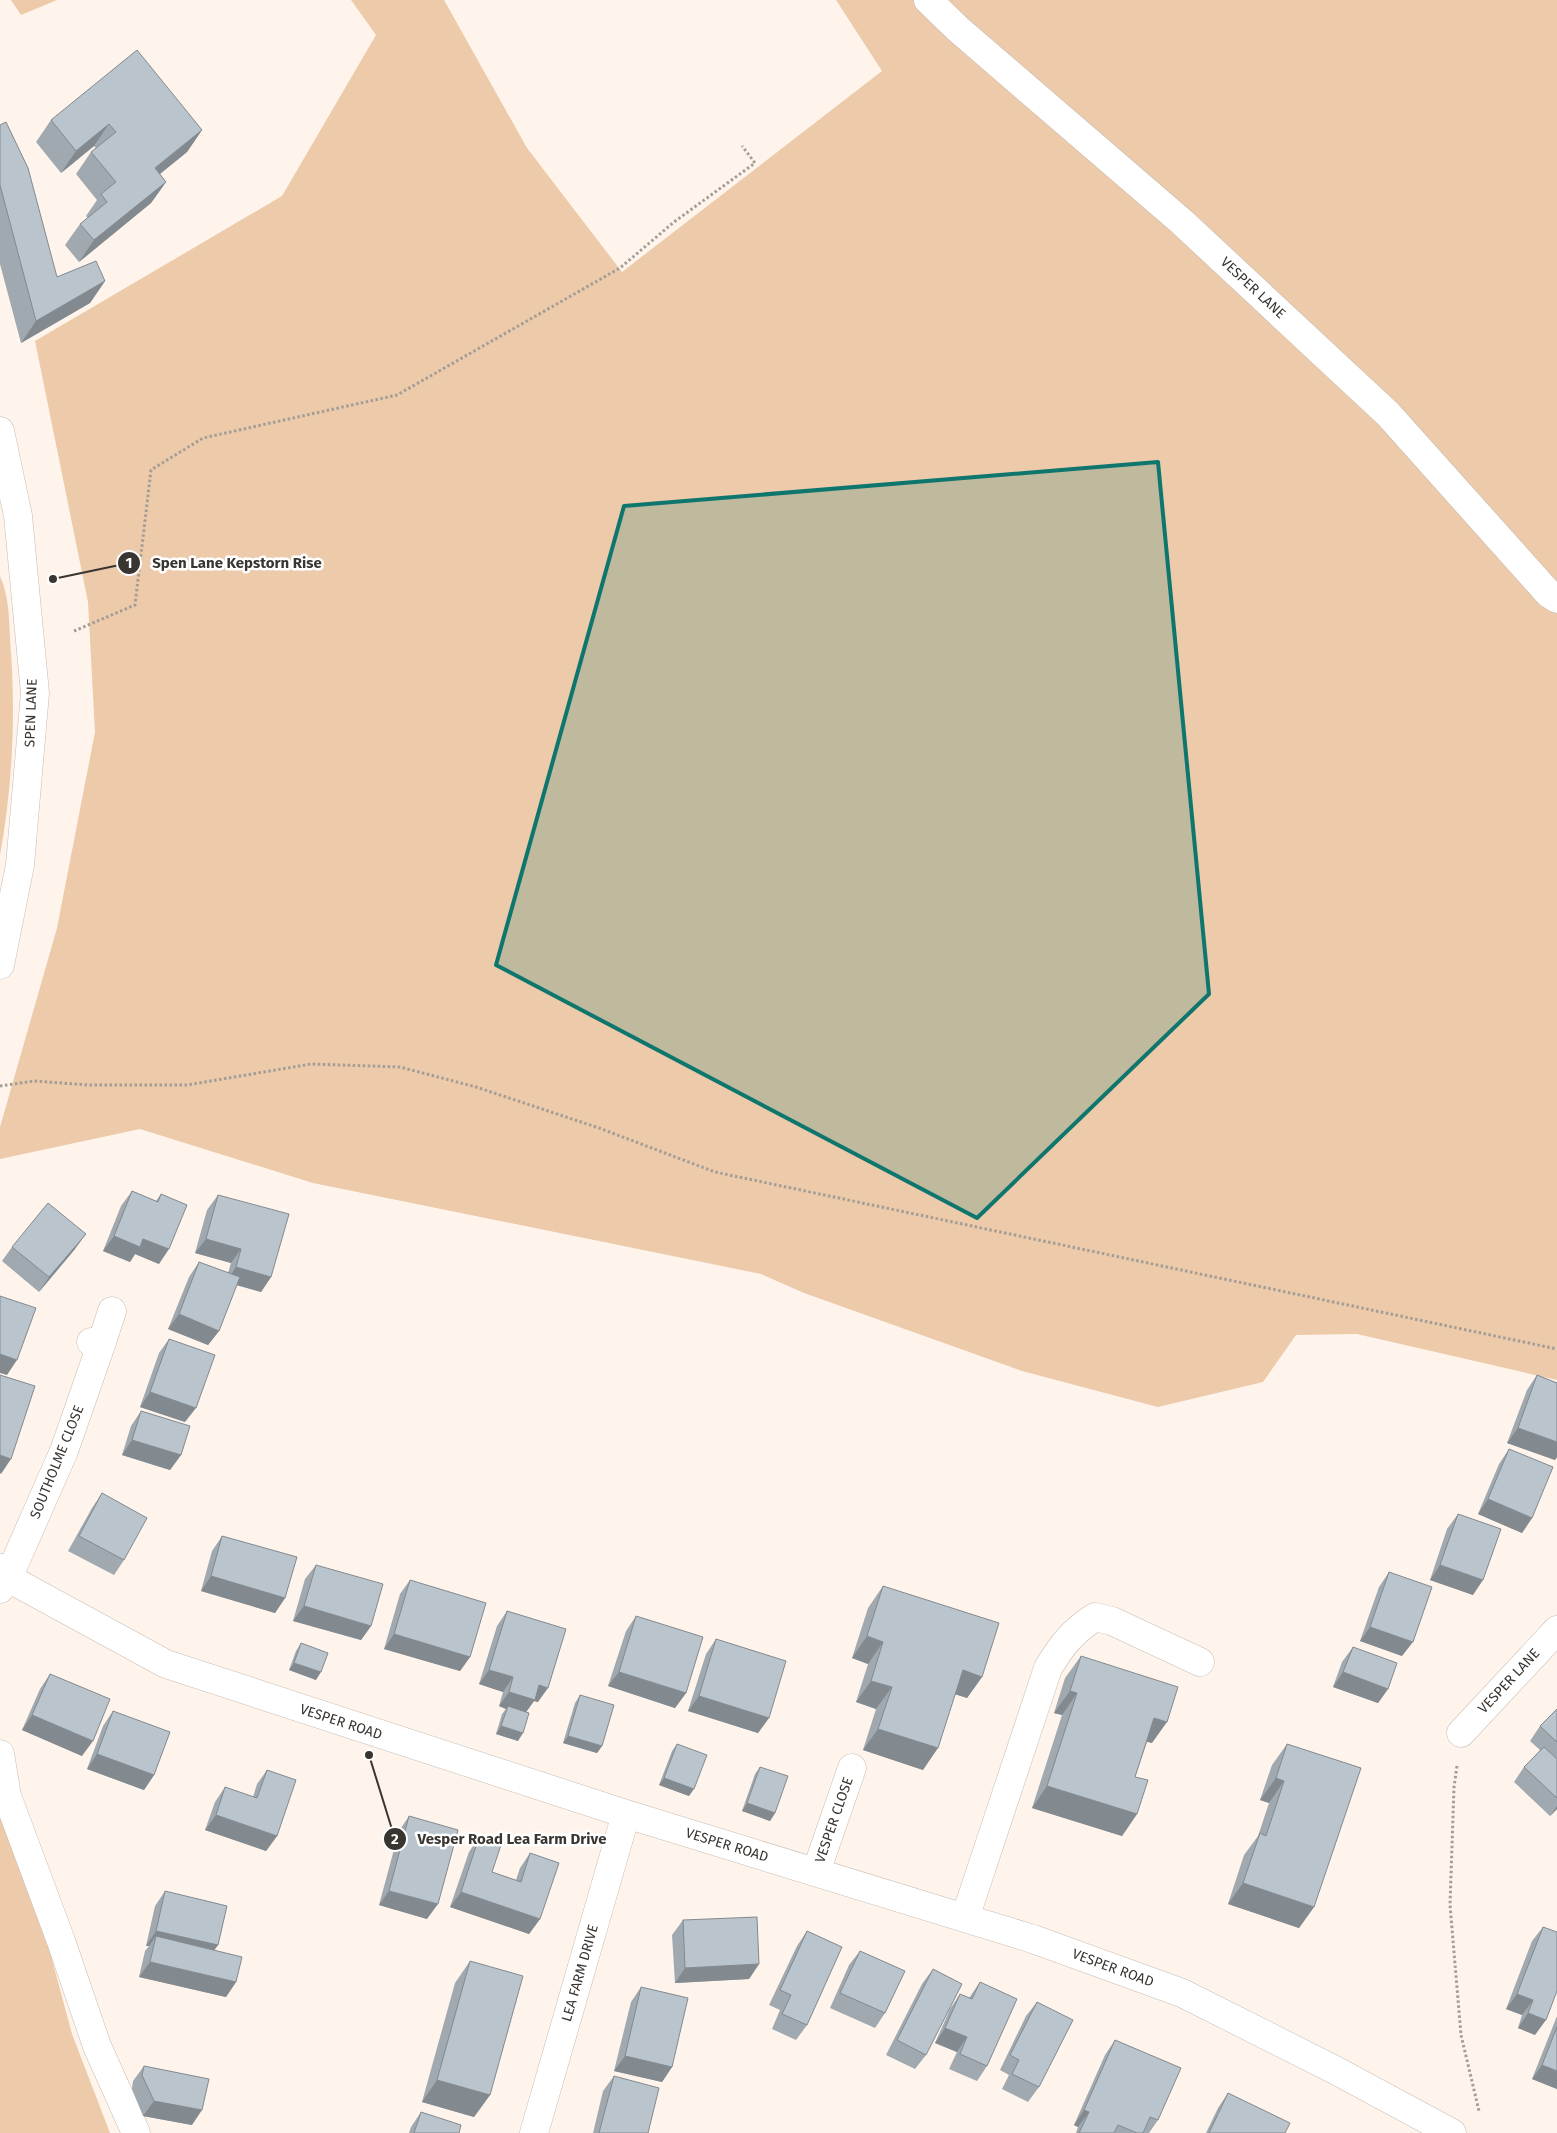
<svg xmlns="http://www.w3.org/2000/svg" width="1557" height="2133" viewBox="0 0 1557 2133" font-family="'Fira Sans',sans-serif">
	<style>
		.green { fill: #eccaaa }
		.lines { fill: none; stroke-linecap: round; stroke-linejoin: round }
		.minor-casing { stroke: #c6bcb3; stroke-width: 29 }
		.path { stroke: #a49d96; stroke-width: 3; stroke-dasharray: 2.5 2.5; stroke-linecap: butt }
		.minor { stroke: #fff; stroke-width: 28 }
		.wall { fill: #9fa9af }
		.shaded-wall { fill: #82898f }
		.building { fill: #b9c4cc; stroke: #82898f }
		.marked { fill: #0f766e; fill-opacity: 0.2; stroke: #0f766e; stroke-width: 4; stroke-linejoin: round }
		.labels { text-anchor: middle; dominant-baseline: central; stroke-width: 5; stroke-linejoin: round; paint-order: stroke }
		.street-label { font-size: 14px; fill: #393531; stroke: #fff }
		.leader { fill: none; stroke: #393531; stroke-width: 2 }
		.callout-dot { fill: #393531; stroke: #fff; stroke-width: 2 }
		.mark-label { font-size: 15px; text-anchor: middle; font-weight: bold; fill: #fff }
		.callout-label { font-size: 15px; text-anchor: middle; font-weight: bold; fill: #393531; stroke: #fff; stroke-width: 5; stroke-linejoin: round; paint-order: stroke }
	</style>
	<rect width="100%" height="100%" fill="#fff4eb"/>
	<path class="green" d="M11,0h46l-36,15z
		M351,0h93l83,148 95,124 260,-201 -46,-71h721v1380l-200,-46 -61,1 -33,47 -105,25 -136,-36 -218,-78 -43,-19 -448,-91 -173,-54 -140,30v-32l57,-199 38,-196 -7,-130 -53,-261 247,-145 94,-161z
		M0,576c9,21 9,40 10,63 6,71 3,145 -10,216z
		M0,1748l12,63 60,223 38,99h-110z"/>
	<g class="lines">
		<defs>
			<path id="minor" d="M928,0l30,29 224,193 206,192 161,180 8,5
				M0,431l18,85 17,177 -15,172 -20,100
				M91,1342l10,3 11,-34
				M0,1568l8,10 158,86 460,150 407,125 149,54 153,77 117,63
				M0,1589l8,-11 56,-127 37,-106
				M1461,1733l96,-103
				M0,1754l7,42 54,145 36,105 39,87
				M816,1872l36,-104
				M965,1918l83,-250c14,-23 24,-36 47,-51l17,4 88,41
				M534,2133l92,-319"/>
		</defs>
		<use href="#minor" class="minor-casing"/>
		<path class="path" d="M74,631l61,-26 16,-135 52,-32 194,-43 223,-127 54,-46 81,-59 -13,-17
			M0,1086l34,-5 55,4h98l124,-21 89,3 76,20 123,41 116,44 842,177
			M1457,1766l-3,21 -4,118 11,130 18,76"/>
		<use href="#minor" class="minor"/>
	</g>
	<path class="wall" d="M51,120l151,10 -15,22 -27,22 6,8 -15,21 -72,59 -14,-17 15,-21 8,-6 -2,-2 11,-16 -21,-26 15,-22 5,-4 -2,-2 -33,27 -25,-31z
		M0,125l57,152 48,4 -15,22 -69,40 -21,-79z
		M132,1191l24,10 5,-7 -2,70 -24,-10 -5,8 -27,-11 18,-45z
		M218,1195l53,82 -10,15 -25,-7 -17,46 -11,14 -40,-16 21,-52 10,-15 29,11 3,-10 -36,-10 12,-43z
		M12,1247l63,2 -36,43 -37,-31z
		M169,1339l16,83 -45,-15 19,-54z
		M1537,1375l20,8v74l-2,3 -48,-17 20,-53z
		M141,1411l40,44 -11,15 -48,-15 9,-29z
		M1509,1449l23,69 -10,15 -44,-19 21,-50z
		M102,1493l22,67 -10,15 -46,-24 24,-43z
		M1458,1514l15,81 -43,-15 17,-51z
		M222,1536l63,62 -10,15 -74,-22 11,-40z
		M316,1565l55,61 -10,14 -68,-19 12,-42z
		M1389,1572l13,84 -42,-15 19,-54z
		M410,1580l60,77 -10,14 -76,-22 16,-55z
		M883,1586l99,91 -15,21 -12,-4 -32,76 -60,-20 13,-41 -20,-7 12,-38 -16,-6 16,-50z
		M507,1611l31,91 -4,-1 -8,11 -8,29 -22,-7 6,-20 4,-5 -7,-3 4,-14 -24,-8 18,-58z
		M636,1616l50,77 -11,15 -67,-22 18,-55z
		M716,1639l53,79 -11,15 -70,-22 18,-57z
		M301,1643l15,37 -27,-10 7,-19z
		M1353,1647l35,42 -10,14 -45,-16 9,-25z
		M1081,1656l71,87 -5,-1 -12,35 2,37 -15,22 -90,-28 30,-93 -8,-2 11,-35z
		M50,1674l32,82 -60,-26 18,-41z
		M580,1695l22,51 -5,7 -34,-10 12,-40z
		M1557,1709v100l-7,7 -36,-34 10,-15 16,-17 -10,-9 10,-15z
		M113,1711l41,64 -10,15 -57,-21 16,-43z
		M677,1744l12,52 -30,-11 13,-34z
		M1287,1744l27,163 -15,21 -71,-24 16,-49 14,-19 11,-33 -9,-3 12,-35z
		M760,1767l15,46 -5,8 -28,-10 13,-37z
		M267,1770l10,66 -11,15 -61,-21 10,-28 10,-15 28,10 4,-13z
		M409,1816l18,103 -48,-14 20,-74z
		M479,1837l13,35 24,8 4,-12 10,-15 10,66 -11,15 -79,-27 19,-55z
		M165,1891l53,54 -4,5 22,32 -10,15 -87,-20 6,-26 4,-5h-3l9,-40z
		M683,1920l76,44 -10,15 -74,4 -3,-48z
		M1543,1927l-8,108 -17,-7 4,-13 -16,-6 26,-68z
		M807,1931v94l-11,15 -24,-11 8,-19 -11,-5 28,-59z
		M860,1951l25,62 -10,15 -45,-20 19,-43z
		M470,1961l20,134 -16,22 -52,-15 33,-119z
		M933,1969l-7,86 -11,14 -29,-14 36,-71z
		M980,1982l7,84 -10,15 -28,-12 8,-17 -22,-9 15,-34 10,-15 9,4z
		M641,1987l31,80 -10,15 -48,-11 17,-69z
		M1037,2002l2,85 -11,15 -26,-13 7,-14 -9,-5 26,-54z
		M1557,2016v73l-25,-10z
		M1115,2040l43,80 -9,13h-73l2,-6 -4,-2 31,-70z
		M144,2066l48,59 -49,-9 -11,-27 1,-8z
		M614,2076l34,57h-55l10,-42z
		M1228,2093l57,40h-79l12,-25z
		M421,2112l38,21h-50l2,-6z"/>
	<path class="shaded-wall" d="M109,124l-15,22 -33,27 15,-22z
		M202,130l-15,22 -47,38 15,-22z
		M166,182l-15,21 -72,59 15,-22z
		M105,281l-15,22 -69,40 15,-22z
		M86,1234l-11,15 -36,43 10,-15z
		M114,1236l29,3 26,10 -10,15 -24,-10 -5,8 -27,-11z
		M206,1239l35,10 -10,14 -36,-10z
		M236,1267l35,10 -10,15 -35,-10z
		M179,1314l40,17 -11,14 -40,-16z
		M0,1354l17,6 -10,15 -7,-2z
		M150,1392l46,16 -11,14 -45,-15z
		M1518,1428l39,14v15l-2,3 -48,-17z
		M132,1440l49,15 -11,15 -48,-15z
		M0,1455l11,4 -10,15 -1,-1z
		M1488,1499l44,19 -10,15 -44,-19z
		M1440,1565l43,15 -10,15 -43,-15z
		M211,1576l74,22 -10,15 -74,-22z
		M304,1606l67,20 -10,14 -68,-19z
		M1370,1627l43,15 -11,14 -42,-15z
		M394,1634l76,23 -10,14 -76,-22z
		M867,1636l16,6 -15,22 -16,-6z
		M294,1663l27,9 -5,8 -27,-10z
		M489,1670l24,7 -10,15 -24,-8z
		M963,1670l19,7 -15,21 -19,-6z
		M619,1672l67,21 -11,15 -67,-22z
		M1343,1672l45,17 -10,14 -45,-16z
		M871,1681l21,6 -16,22 -20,-7z
		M539,1685l9,3 -10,14 -4,-1 -10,14 -16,-9 -2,3 -7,-3 10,-14z
		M1070,1691l7,2 -15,22 -8,-2z
		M699,1696l70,22 -11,15 -70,-22z
		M32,1715l61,26 -11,15 -60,-26z
		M1154,1718l13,4 -15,21 -13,-4z
		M501,1726l22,7 -5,8 -22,-7z
		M878,1729l60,19 -15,22 -60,-20z
		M568,1736l34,10 -5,7 -34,-10z
		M97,1754l57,21 -10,15 -57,-21z
		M664,1778l30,11 -5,7 -30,-11z
		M1276,1778l8,3 -15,22 -9,-3z
		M1047,1786l90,28 -15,22 -90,-28z
		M747,1803l28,10 -5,8 -28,-10z
		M1557,1806v3l-7,7z
		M216,1815l61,21 -11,15 -61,-21z
		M1243,1883l71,24 -15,21 -71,-24z
		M389,1891l49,13 -11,15 -48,-14z
		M461,1892l79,27 -11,15 -79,-27z
		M156,1931l62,14 -10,14 -52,-23 -7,10h-3z
		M150,1962l86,20 -10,15 -87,-20z
		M759,1964l-10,15 -74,4 10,-15z
		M1517,1994l16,6 -11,15 -16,-6z
		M1528,2013l18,7 -11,15 -17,-7z
		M945,2028l22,9 -10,15 -22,-9z
		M625,2056l47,11 -10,15 -48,-11z
		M1542,2065l15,6v18l-25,-10z
		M437,2080l53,15 -16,22 -52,-15z
		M154,2101l48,9 -10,15 -49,-9z
		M1084,2110l5,2 -11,15 -4,-2z"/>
	<path class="building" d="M137,50l65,80 -47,38 11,14 -72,58 -14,-16 27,-22 -6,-8 15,-12 -25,-30 25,-20 -7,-8 -33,27 -25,-31z
		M6,122l22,46 29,109 39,-16 9,20 -69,40 -36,-136v-60z
		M132,1191l26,11 3,-8 26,11 -18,44 -26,-10 -3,8 -26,-11z
		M218,1195l71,19 -18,63 -35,-10 5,-18 -35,-10z
		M48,1203l38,31 -37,43 -37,-30z
		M199,1262l41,15 -21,54 -40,-17z
		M0,1296l36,12 -19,52 -17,-6z
		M169,1339l46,16 -19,53 -46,-16z
		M0,1375l35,11 -24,73 -11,-4z
		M1537,1375l20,8v59l-39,-14z
		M141,1411l49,15 -9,29 -49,-15z
		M1509,1449l44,18 -21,51 -44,-19z
		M102,1493l45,25 -23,42 -45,-24z
		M1458,1514l43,15 -18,51 -43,-15z
		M222,1536l75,21 -12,41 -74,-22z
		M316,1565l67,19 -12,42 -67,-20z
		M1389,1572l43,15 -19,55 -43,-15z
		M410,1580l76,23 -16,54 -76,-23z
		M883,1586l116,37 -17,54 -19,-7 -25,78 -60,-19 14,-42 -21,-6 12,-39 -16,-6z
		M507,1611l59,18 -18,59 -9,-3 -4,15 -26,-8 4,-15 -24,-7z
		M636,1616l67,21 -17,56 -67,-21z
		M716,1639l70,22 -17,57 -70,-22z
		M301,1643l27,10 -7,19 -27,-9z
		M1353,1647l44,16 -9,26 -45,-17z
		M1081,1656l97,31 -11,35 -13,-4 -19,59 13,3 -11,34 -90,-28 30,-93 -7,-2z
		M50,1674l60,25 -17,42 -61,-26z
		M580,1695l34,10 -12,41 -34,-10z
		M508,1706l21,7 -6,20 -22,-7z
		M1557,1709v33l-17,-16z
		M113,1711l57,21 -16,43 -57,-21z
		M677,1744l30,11 -13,34 -30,-11z
		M1287,1744l74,24 -47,139 -71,-24 17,-50 6,3 18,-55 -8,-3z
		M1544,1747l13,12v39l-33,-31z
		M760,1767l28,9 -13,37 -28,-10z
		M267,1770l29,10 -19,56 -61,-21 9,-28 32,11z
		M409,1816l49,14 -20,74 -49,-13z
		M479,1837l22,8 -9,27 29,10 9,-29 29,10 -19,56 -79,-27z
		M165,1891l62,15 -9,39 -62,-14z
		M757,1917l2,47 -74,4 -2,-48z
		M1543,1927l14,5v59l-11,29 -18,-7 5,-13 -16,-6z
		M807,1931l35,16 -35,78 -25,-11 9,-19 -11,-5z
		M156,1936l86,21 -6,25 -86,-20z
		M860,1951l45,20 -20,42 -45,-20z
		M470,1961l53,15 -33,119 -53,-15z
		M933,1969l29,15 -36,71 -29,-15z
		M980,1982l37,17 -30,67 -27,-12 7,-17 -22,-9 15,-34 12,5z
		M641,1987l47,11 -16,69 -47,-11z
		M1037,2002l36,18 -34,67 -27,-13 7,-14 -9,-5z
		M1557,2027v44l-15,-6z
		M1115,2040l66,28 -23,52 -8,-3 -7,16h-6l-19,-8 -4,8h-35l10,-21 -5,-2z
		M144,2066l65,13 -7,31 -48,-9 -12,-26z
		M614,2076l45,12 -11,45h-49z
		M1228,2093l62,30 -5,10h-76z
		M421,2112l40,13 -2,8h-45z"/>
	<path class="marked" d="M1158,462l51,532 -232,224 -481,-253 128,-459z"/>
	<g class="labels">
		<g class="street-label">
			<text transform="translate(1253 288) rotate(43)">VESPER LANE</text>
			<text transform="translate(31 713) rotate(-88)">SPEN LANE</text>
			<text transform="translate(57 1462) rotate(-68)">SOUTHOLME CLOSE</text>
			<text transform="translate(1509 1681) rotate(-47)">VESPER LANE</text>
			<text transform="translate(341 1722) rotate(18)">VESPER ROAD</text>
			<text transform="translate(834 1820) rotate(-71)">VESPER CLOSE</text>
			<text transform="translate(727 1845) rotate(17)">VESPER ROAD</text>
			<text transform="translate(1113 1968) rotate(20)">VESPER ROAD</text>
			<text transform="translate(580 1973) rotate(-74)">LEA FARM DRIVE</text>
		</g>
	</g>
	<path class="leader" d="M53 579L129 563M369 1755L395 1839"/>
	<g class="callout-dot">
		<circle cx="53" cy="579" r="5"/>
		<circle cx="369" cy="1755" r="5"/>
		<circle cx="129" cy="563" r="12"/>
		<circle cx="395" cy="1839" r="12"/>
	</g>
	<g class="mark-label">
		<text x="129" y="568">1</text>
		<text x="395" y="1844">2</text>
	</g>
	<g class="callout-label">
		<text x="237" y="568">Spen Lane Kepstorn Rise</text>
		<text x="512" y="1844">Vesper Road Lea Farm Drive</text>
	</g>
</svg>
